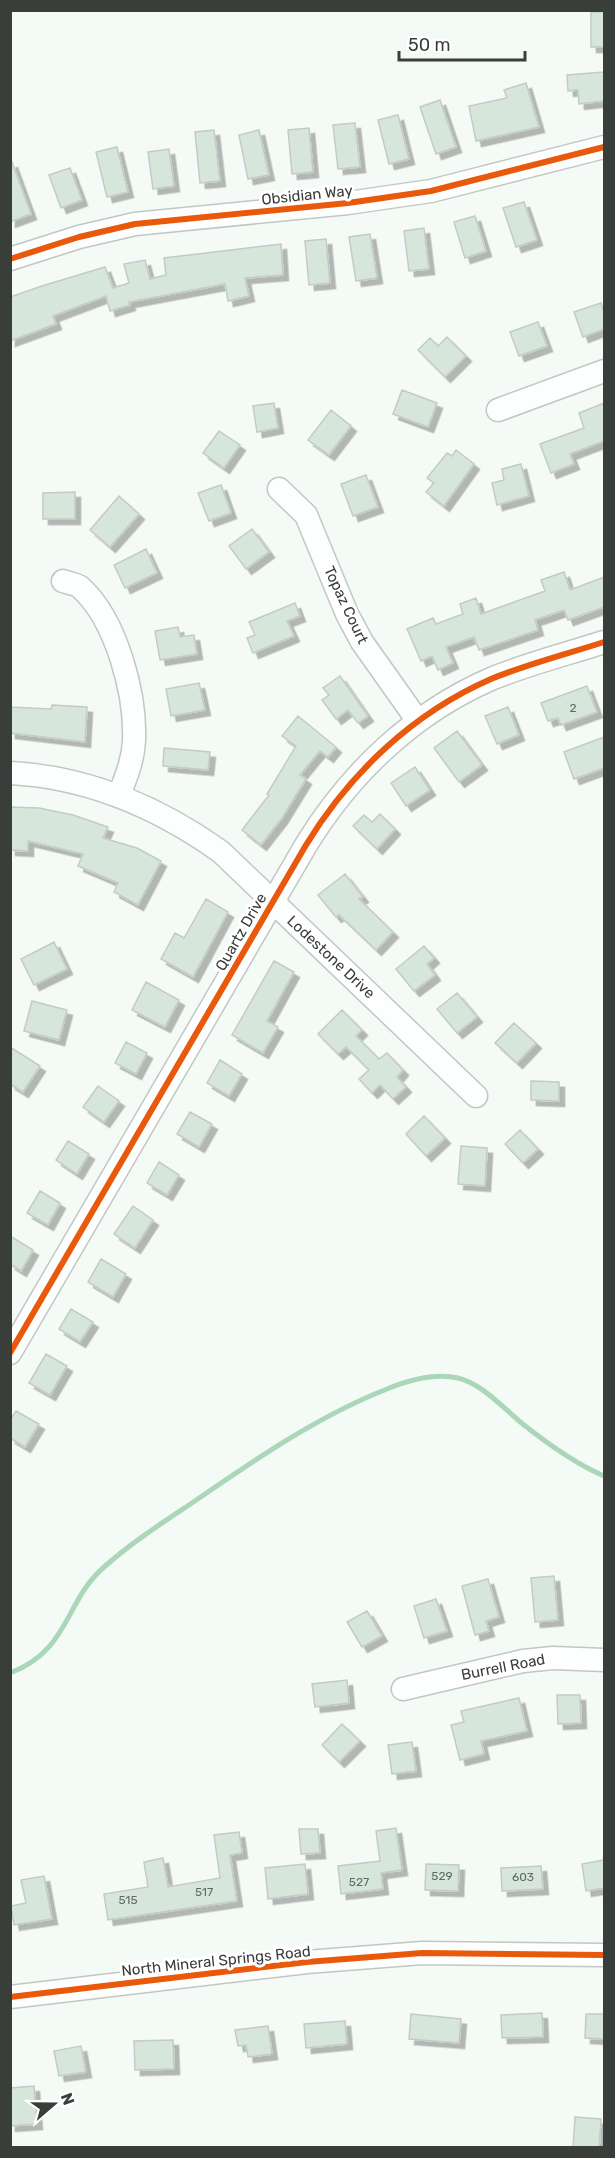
<svg xmlns="http://www.w3.org/2000/svg" width="615" height="2158" viewBox="0 0 615 2158" font-family="Rubik,sans-serif">
	<style>
		.lines { fill: none; stroke-linecap: round; stroke-linejoin: round }
		.stream { stroke: #aad6ba; stroke-width: 5 }
		.building { fill: #d7e6db; stroke: #c5cac6; stroke-width: 1.5; filter: url(#shadow) }
		.minor-casing { stroke: #c2c7c4; stroke-width: 25 }
		.minor { stroke: #fdfefe; stroke-width: 22 }
		.cycleway-casing { stroke: #fff; stroke-width: 10 }
		.cycleway { stroke: #e8590c; stroke-width: 6 }
		.labels { text-anchor: middle; dominant-baseline: central; stroke-width: 6; stroke-linejoin: round; paint-order: stroke }
		.number-label { font-size: 12px; fill: #636a65 }
		.street-label { font-size: 15px; fill: #3a3e3b; stroke: #fff }
	</style>
	<defs>
		<filter id="shadow"><feDropShadow dx="5.5" dy="5.5" stdDeviation="0" flood-color="#0004"/></filter>
	</defs>
	<rect width="100%" height="100%" fill="#f4faf5"/>
	<g class="lines">
		<path class="stream" d="M10,1673c60,-23 54,-71 94,-106 27,-24 58,-44 88,-64 61,-42 126,-87 195,-114 22,-9 48,-16 71,-11 25,6 47,32 66,47 24,19 52,39 80,51"/>
	</g>
	<path class="building" d="M591,12h13v35h-13z
		M604,72v29l-25,3 -1,-14 -10,1 -1,-16z
		M526,83l13,44 -63,14 -7,-35 38,-8 -3,-8z
		M440,100l16,47 -20,7 -16,-47z
		M398,115l11,44 -20,5 -11,-44z
		M355,123l5,44 -22,2 -5,-44z
		M309,128l4,44 -21,2 -4,-44z
		M214,130l6,51 -20,2 -5,-51z
		M259,130l10,45 -21,4 -9,-44z
		M117,147l11,45 -21,5 -11,-45z
		M169,149l5,37 -21,3 -5,-37z
		M12,162l19,52 -21,8v-59z
		M70,168l12,32 -21,8 -12,-33z
		M524,202l13,38 -21,7 -13,-39z
		M475,216l11,35 -21,7 -11,-36z
		M424,228l5,41 -20,2 -5,-40z
		M370,234l7,44 -21,3 -7,-44z
		M326,239l4,44 -21,2 -4,-44z
		M281,244l2,31 -38,3 4,18 -21,5 -3,-17 -96,18 1,3 -20,6 -4,-15 -53,20 3,8 -46,17v-44l32,-11 63,-19 8,21 16,-5 -5,-19 21,-4 5,19 16,-4 -2,-17z
		M601,303l3,10v16l-21,8 -9,-25z
		M538,322l9,24 -28,10 -9,-24z
		M447,337l19,19 -21,21 -27,-27 12,-12 8,8z
		M402,390l35,13 -9,24 -35,-13z
		M274,403l4,25 -21,4 -4,-26z
		M604,403v38l-34,13 4,10 -23,9 -11,-29 44,-16 -5,-15z
		M331,410l20,16 -22,29 -21,-15z
		M219,431l21,14 -16,23 -21,-15z
		M456,450l18,14 -30,42 -18,-14 8,-9 -7,-5 20,-25 5,3z
		M521,464l8,32 -32,9 -5,-22 12,-3 -2,-11z
		M366,475l12,32 -25,9 -12,-32z
		M221,485l10,28 -22,8 -11,-28z
		M75,492v27h-32v-26z
		M119,496l20,18 -29,33 -20,-17z
		M252,529l17,23 -23,17 -17,-23z
		M146,549l11,24 -32,15 -11,-23z
		M564,572l6,18 34,-13v30l-36,13 -4,-10 -29,10 3,10 -59,20 -5,-13 -28,10 7,16 -15,7 -6,-14 -11,5 -14,-32 26,-11 3,6 27,-10 -3,-10 16,-6 5,16 64,-23 -4,-11z
		M295,603l5,13 -13,5 7,15 -41,17 -6,-15 8,-3 -6,-13z
		M178,627l2,10 14,-2 3,19 -37,6 -5,-29z
		M340,676l28,40 -10,7 -10,-13 -12,9 -14,-19 7,-5 -6,-7z
		M199,683l6,27 -34,6 -5,-27z
		M587,686l10,26 -36,13 -3,-7 -10,3 -7,-18z
		M52,705l35,2 -2,35 -75,-9v-26l41,2z
		M508,707l11,28 -22,9 -12,-28z
		M298,716l38,31 -8,10 -8,-6 -20,24 6,4 -24,39 -21,27 -19,-15 27,-35 -2,-1 29,-48 -14,-10z
		M457,731l25,34 -23,17 -25,-34z
		M604,737v31l-30,11 -10,-27z
		M164,748l46,4 -2,18 -45,-4z
		M415,767l15,23 -24,16 -15,-23z
		M10,807l29,1 34,7 35,12 -5,11 34,10 24,13 -23,44 -24,-13 4,-9 -40,-17 5,-12 -55,-13v10l-18,-1z
		M380,814l15,15 -18,20 -24,-23 11,-11 8,7z
		M345,874l18,23 -4,2 34,33 -17,18 -37,-35 -3,2 -18,-22z
		M206,899l22,13 -35,65 -32,-18 14,-26 9,5z
		M54,942l13,27 -33,16 -13,-26z
		M424,946l10,12 -7,6 8,11 -21,16 -18,-22z
		M274,961l20,11 -27,49 11,6 -15,26 -31,-18z
		M146,982l33,18 -14,27 -33,-17z
		M457,993l20,24 -20,16 -20,-24z
		M32,1001l35,9 -8,30 -35,-9z
		M342,1010l20,20 -6,6 23,23 8,-6 16,17 -6,7 9,10 -13,12 -13,-14 -8,8 -13,-14 10,-9 -23,-23 -8,7 -20,-20z
		M514,1023l22,20 -19,20 -22,-20z
		M126,1042l21,11 -11,21 -21,-11z
		M10,1047l30,19 -17,26 -13,-8z
		M220,1060l22,14 -13,22 -22,-13z
		M531,1081l28,1v19l-28,-1z
		M98,1086l21,15 -15,21 -21,-15z
		M190,1112l22,12 -13,23 -22,-13z
		M424,1116l21,22 -19,18 -20,-22z
		M520,1130l18,19 -15,14 -18,-19z
		M68,1141l21,13 -12,20 -21,-14z
		M461,1146l26,2 -2,38 -27,-2z
		M159,1162l20,13 -12,20 -20,-12z
		M40,1191l20,12 -12,22 -21,-12z
		M133,1206l20,14 -18,28 -21,-14z
		M10,1236l23,14 -12,21 -11,-7z
		M101,1259l25,15 -13,23 -25,-15z
		M71,1309l22,13 -13,20 -21,-13z
		M46,1354l21,12 -17,29 -21,-12z
		M16,1411l23,13 -14,23 -15,-9v-18z
		M554,1576l4,44 -23,2 -4,-44z
		M488,1579l11,38 -13,4 3,10 -14,4 -13,-49z
		M436,1599l11,32 -23,7 -10,-32z
		M367,1611l15,25 -20,11 -15,-25z
		M347,1680l2,23 -34,4 -3,-23z
		M557,1695h23l1,28 -23,1z
		M519,1698l8,33 -46,10 3,13 -24,6 -9,-35 13,-3 -3,-11z
		M342,1724l18,17 -21,21 -17,-17z
		M412,1742l4,29 -24,3 -4,-29z
		M396,1828l6,42 -21,3 2,16 -42,5 -3,-28 42,-5 -4,-30z
		M299,1829h19l2,24 -19,1z
		M239,1832l3,21 -12,2 7,46 -129,19 -4,-26 44,-7 -4,-25 19,-4 5,29 52,-9 -6,-43z
		M604,1860v28l-18,3 -4,-27z
		M305,1864l3,30 -40,5 -3,-31z
		M426,1864l33,1 -1,26 -33,-1z
		M541,1866l2,23 -41,2 -1,-23z
		M44,1876l8,43 -38,6 -3,-19 15,-3 -5,-23z
		M542,2013l1,24 -41,1 -1,-23z
		M411,2014l50,5 -2,24 -50,-4z
		M586,2014h18v25l-19,-1z
		M345,2021l2,23 -41,4 -2,-24z
		M268,2026l4,28 -24,3 -2,-12 -8,1 -3,-16z
		M173,2040l1,29 -39,1 -1,-29z
		M81,2046l5,26 -27,4 -5,-25z
		M34,2086l3,38 -27,2v-38z
		M575,2117l26,2 -2,29h-26z"/>
	<g class="lines">
		<defs>
			<path id="minor" d="M10,259l69,-22 56,-13 213,-21 83,-12 173,-44
				M498,410l106,-39
				M279,489l27,26 41,99 15,28 56,79
				M63,581c5,2 13,3 17,6 37,33 56,108 54,154 -1,20 -8,36 -15,54
				M10,773c79,4 148,34 211,79l255,244
				M10,1353l296,-508c44,-72 107,-132 185,-166 36,-15 76,-25 113,-37
				M403,1689l120,-28 30,-3 51,2
				M10,1997l297,-35 115,-9 182,2"/>
		</defs>
		<use href="#minor" class="minor-casing"/>
		<use href="#minor" class="minor"/>
		<defs>
			<path id="cycleway" d="M10,259l69,-22 56,-13 213,-21 83,-12 173,-44
				M10,1353l296,-508c44,-72 107,-132 185,-166 36,-15 76,-25 113,-37
				M10,1997l297,-35 115,-9 182,2"/>
		</defs>
		<use href="#cycleway" class="cycleway-casing"/>
		<use href="#cycleway" class="cycleway"/>
	</g>
	<g class="labels">
		<g class="number-label">
			<text x="573" y="708">2</text>
			<text x="442" y="1876">529</text>
			<text x="523" y="1877">603</text>
			<text x="359" y="1882">527</text>
			<text x="204" y="1892">517</text>
			<text x="128" y="1900">515</text>
		</g>
		<g class="street-label">
			<text transform="translate(307 195) rotate(-6)">Obsidian Way</text>
			<text transform="translate(346 605) rotate(65)">Topaz Court</text>
			<text transform="translate(241 932) rotate(-60)">Quartz Drive</text>
			<text transform="translate(331 957) rotate(43)">Lodestone Drive</text>
			<text transform="translate(503 1667) rotate(-11)">Burrell Road</text>
			<text transform="translate(216 1961) rotate(-6)">North Mineral Springs Road</text>
		</g>
	</g>
	<rect width="615" height="2158" fill="none" stroke="#3a3e3b" stroke-width="24"/>
	<g transform="translate(54 2104) rotate(70)" stroke="#ffffff" stroke-width="4.5" paint-order="stroke">
	<path d="M0-4.5L10 22L0 15L-10 22Z" fill="#3a3e3b"/>
	<text y="-9" font-size="16" font-weight="bold" text-anchor="middle" fill="#3a3e3b">N</text>
	</g>
	<path d="M399 51v9h126v-9" fill="none" stroke="#3a3e3b" stroke-width="3"/>
	<text x="408" y="51" font-size="18" fill="#3a3e3b" stroke="#ffffff" stroke-width="4.5" paint-order="stroke">50 m</text>
</svg>
